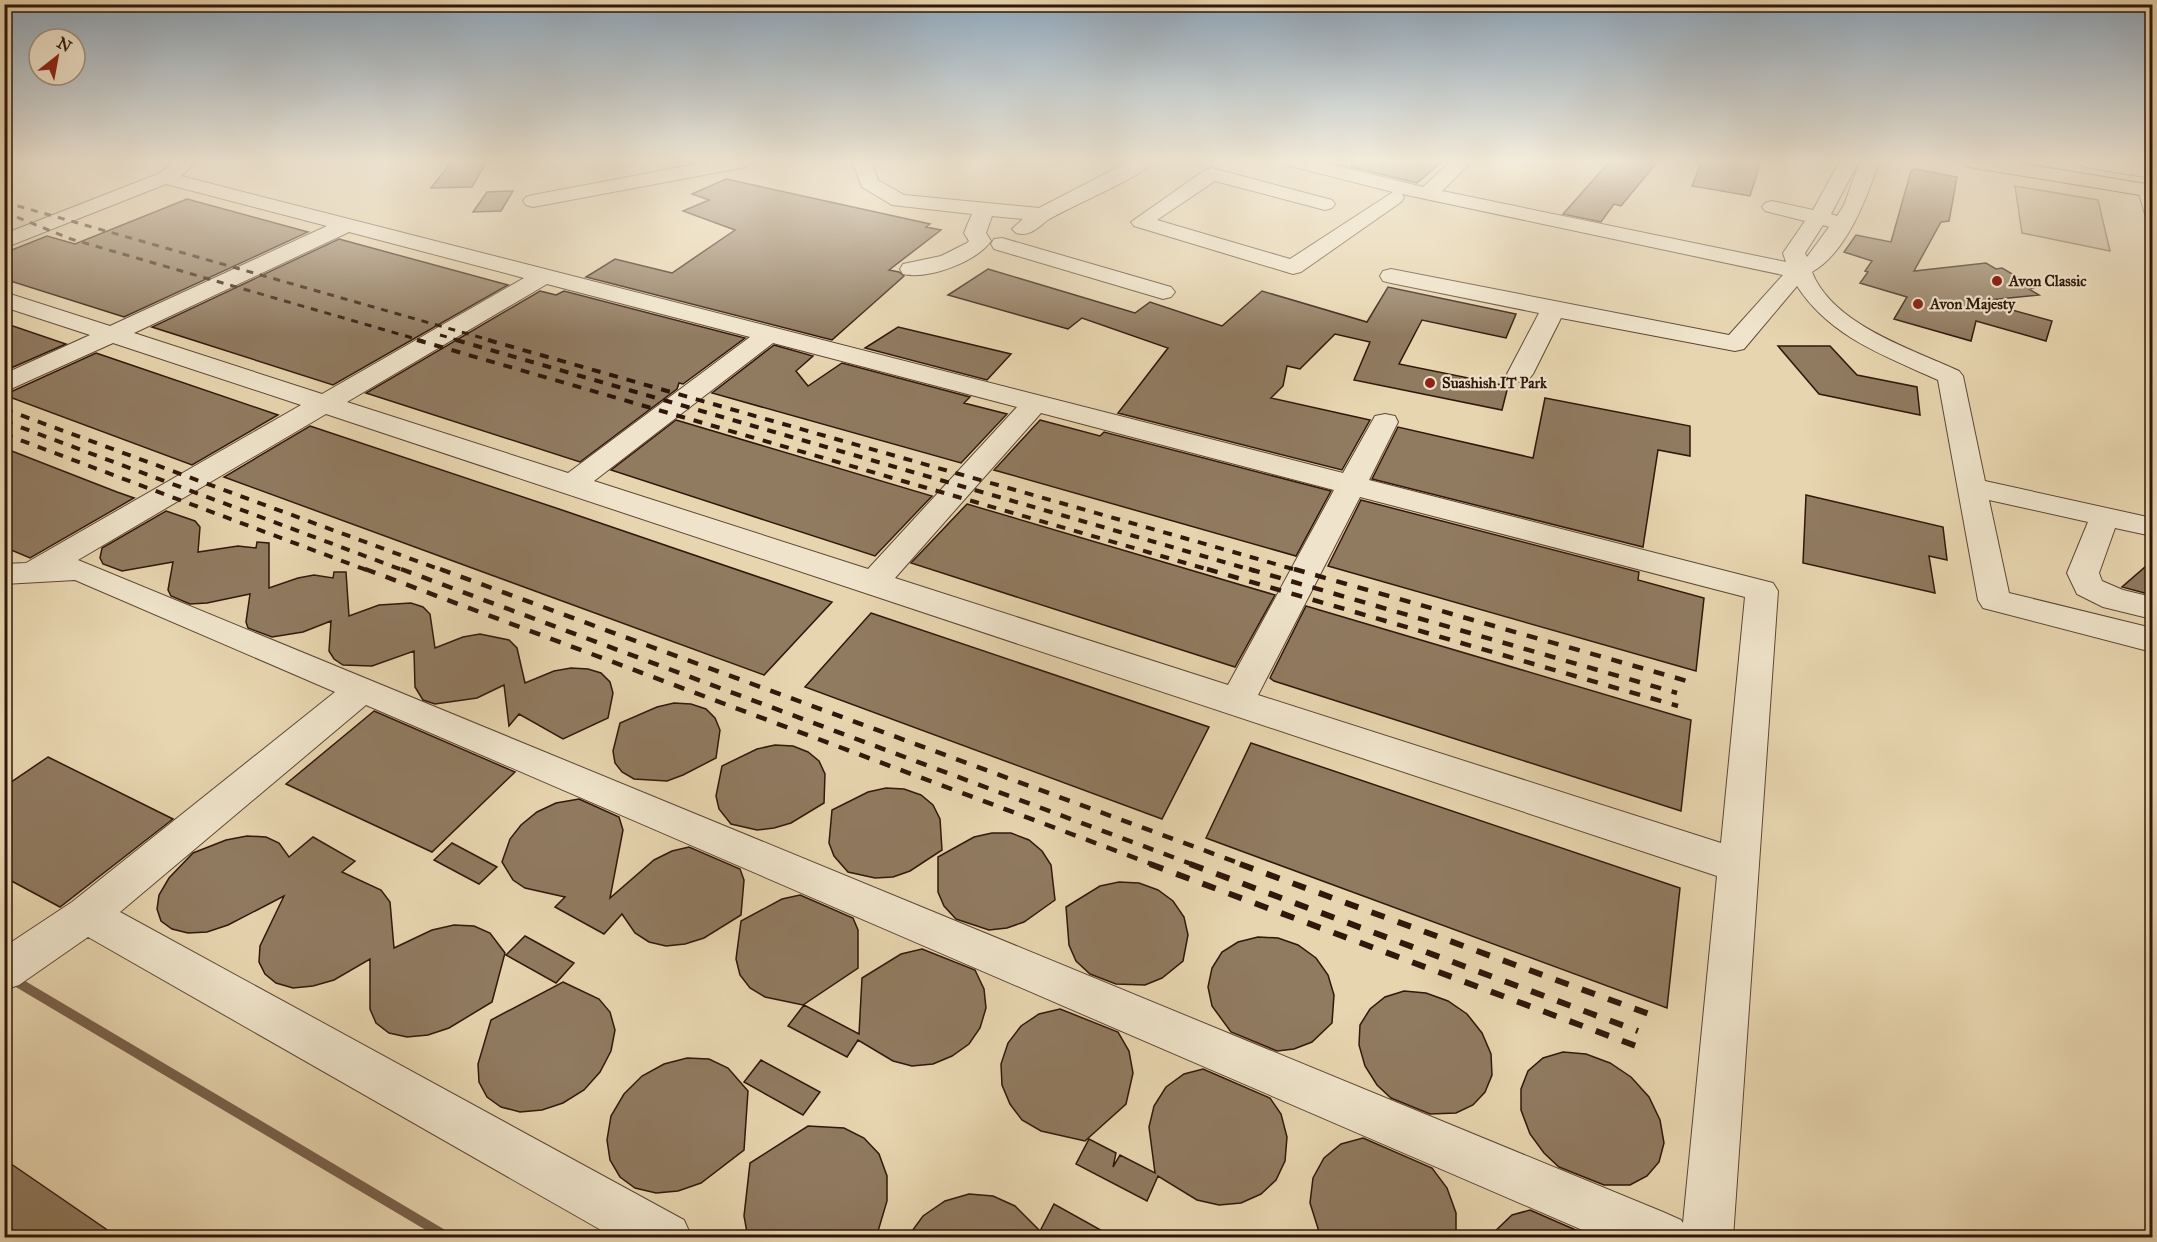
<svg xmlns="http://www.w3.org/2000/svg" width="2157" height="1242" viewBox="0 0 2157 1242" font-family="'IM FELL Great Primer',serif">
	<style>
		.green { fill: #c8b593; stroke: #7c664f; stroke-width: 1.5 }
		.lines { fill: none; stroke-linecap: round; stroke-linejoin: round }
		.stream { stroke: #79624c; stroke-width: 10 }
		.building { fill: #907a60; stroke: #31170b; stroke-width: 1.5 }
		.minor-casing { stroke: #5e4634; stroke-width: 2 }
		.major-casing { stroke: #31170b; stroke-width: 2 }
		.minor { fill: #efe4cb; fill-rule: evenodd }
		.major { fill: #e7d5af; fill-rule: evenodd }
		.rail-far3 { stroke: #31170b; stroke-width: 3; stroke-dasharray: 7 7; stroke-linecap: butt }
		.rail-far2 { stroke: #31170b; stroke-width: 4; stroke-dasharray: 9 9; stroke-linecap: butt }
		.rail-far1 { stroke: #31170b; stroke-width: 4.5; stroke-dasharray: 11 11; stroke-linecap: butt }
		.rail { stroke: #31170b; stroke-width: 6; stroke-dasharray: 14 14; stroke-linecap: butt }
		.poi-dot { fill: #8f2418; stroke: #efe4cb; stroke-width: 2 }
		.labels { text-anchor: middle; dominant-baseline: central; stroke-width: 4.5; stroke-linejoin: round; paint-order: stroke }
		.far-poi-label { font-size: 15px; font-weight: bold; fill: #31170b; stroke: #efe4cb; text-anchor: start }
	</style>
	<rect width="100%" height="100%" fill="#e7d5af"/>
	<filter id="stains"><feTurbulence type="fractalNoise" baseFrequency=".00333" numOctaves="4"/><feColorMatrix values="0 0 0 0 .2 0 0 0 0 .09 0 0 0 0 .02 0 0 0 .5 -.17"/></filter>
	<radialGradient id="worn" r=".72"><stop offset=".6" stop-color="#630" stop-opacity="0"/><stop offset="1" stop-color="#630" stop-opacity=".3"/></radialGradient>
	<path class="green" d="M2015,186l83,14 12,51 -88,-18z"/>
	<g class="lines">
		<path class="stream" d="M12,979l437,259"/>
	</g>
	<path class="building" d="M452,161h35l-15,26 -41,1z
		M1352,161h91l-26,22 -66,-16z
		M1610,161h48l-37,45 -7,-2 -13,18 -38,-8z
		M1702,161h59l-11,35 -58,-10z
		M1915,169l42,8 -8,44 -8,1 -27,49 72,-8 10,6 6,-1 31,18 1,2 -5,1 10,6 -60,6 73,20 -6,20 -70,-20 -5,20 -77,-22 13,-22 -47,-14 8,-11 -3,-1 7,-10 -28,-9 12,-17 35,7 20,-71z
		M726,179l204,45 -4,3 15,3 -52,40 10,2 5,4 -72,64 -246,-63 29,-18 57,14 63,-43 -52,-19 26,-11 -17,-6z
		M513,191l-12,20 -28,1 14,-20z
		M187,199l121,33 -184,85 -120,-38v-26l43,-17 28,8z
		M339,239l169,46 -175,100 -181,-58z
		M988,269l147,44 15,-11 72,24 40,-35 105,31 21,-35 128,27 -10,24 -84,-18 -23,44 109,22 -6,24 -148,-30 16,-38 -35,-8 -35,35 -13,-3 -4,20 -12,12 99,22 -28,50 -224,-57 50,-65 -86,-30 -14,11 -120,-34z
		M540,291l16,4 8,-4 181,47 -62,46 -4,-1 -2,6 -97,73 -214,-69z
		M4,323l62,21 -62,27z
		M898,327l113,27 -24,26 -122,-32z
		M774,345l39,11 -17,15 12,15 34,-23 128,34 -6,6 43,11 -46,49 -249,-70z
		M1778,346h52l27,29 60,12 3,28 -101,-21z
		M96,353l182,62 -86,50 -188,-70z
		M1545,398l145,28v30l-32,-6 -15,97 -271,-68 26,-52 135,31z
		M676,420l256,76 -57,60 -264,-86z
		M1040,420l60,16 4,-4 227,59 -35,65 -302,-86z
		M310,426l249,83 273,93 -68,73 -540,-198z
		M4,448l113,44 17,6 -104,60 -26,-11z
		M1806,495l137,32 4,33 -18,-4 6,37 -132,-30z
		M1361,500l278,72 -1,8 66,18 -8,73 -368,-105z
		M967,504l308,91 -40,72 -324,-104z
		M166,511l29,10 5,6 -2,25 40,-6 18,2 1,-6 12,1v45l29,-10 16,-3 19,3 1,-6h12l3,44 30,-11 32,-2 12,4 7,7 5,34 28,-11 17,-3 29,6 8,8 8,35 29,-12 17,-3 17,1 13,4 9,9 3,11 -5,25 -45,21 -44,-25 -10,12 -5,-41 -27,13 -42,6 -12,-4 -8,-13 -1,-36 -42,15 -29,-1 -9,-6 -5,-8 2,-30 -28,11 -31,5 -24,-9 -2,-6 4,-28 -43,9 -17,1 -19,-8 -3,-6 5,-28 -51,9 -19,-7 -3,-6 2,-10z
		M2152,561v34l-30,-8z
		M1306,606l385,114 -10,91 -407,-130 -4,-3z
		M871,613l338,114 -47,92 -357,-132z
		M674,703l17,1 15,5 9,9 5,12 -4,28 -33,17 -16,6 -33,-2 -12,-7 -7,-9 -2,-12 7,-28 37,-16z
		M374,711l141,61 -83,80 -146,-68z
		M1251,743l429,145 -13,120 -461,-170z
		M775,745l18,1 15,6 11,9 6,13 -1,29 -33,20 -17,5 -17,2 -26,-6 -12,-15 -3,-13 6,-30 35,-17z
		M48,757l125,62 -113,88 -56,-30v-90z
		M886,788l18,1 17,6 12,10 7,14 2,31 -32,21 -17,6 -18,1 -27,-6 -14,-16 -5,-13 3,-33 36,-18z
		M579,799l40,18 4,13 -13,68 44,-38 18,-9 17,-4 51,22 4,11 -3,35 -37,23 -19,6 -19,2 -17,-4 -14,-9 -13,-19 -18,20 -49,-27 10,-10 -40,-9 -12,-8 -11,-18 8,-23 11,-14 16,-13 19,-9z
		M992,833h19l18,7 13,11 9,14 4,35 -31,22 -17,6 -18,2 -33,-11 -12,-13 -6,-14v-35l36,-20z
		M247,836l19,1 13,6 10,14 24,-20 42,24 -13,11 39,18 9,12 4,46 38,-18 22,-5 20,1 16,7 15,20 -13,49 -43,26 -21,7 -21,2 -18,-4 -13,-10 -6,-14v-50l-36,21 -21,6 -20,2 -17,-5 -11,-9 -6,-12 1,-16 24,-50 -56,29 -21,7 -19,1 -16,-4 -11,-8 -4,-12 2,-14 10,-17 24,-25 33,-13z
		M452,843l45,24 -18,17 -45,-24z
		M1119,882l20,1 19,7 15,11 11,16 4,18 -5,26 -21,17 -17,7 -29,-1 -26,-10 -14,-13 -7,-16 -3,-38 34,-21z
		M800,895l53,23 5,12v38l-55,37 -38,-8 -15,-9 -10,-13 -4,-16 5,-38 41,-22z
		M525,936l49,27 -18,20 -50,-28z
		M1258,937l20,1 20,7 18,13 12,17 6,20 -2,28 -20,19 -18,7 -17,2 -46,-19 -19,-26 -4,-19 4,-19 10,-16 16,-10z
		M922,949l53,21 9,19 2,19 -6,20 -11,16 -17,12 -19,8 -21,2 -19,-5 -35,-21 -11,17 -59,-31 16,-21 55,29 3,-56 39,-24z
		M563,982l36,17 11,13 5,18 -4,21 -11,21 -16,18 -21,13 -21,7 -22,2 -19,-5 -14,-10 -8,-15 -1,-18 13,-44z
		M1404,991l22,2 22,8 19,13 15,19 9,21 1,21 -7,17 -12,13 -17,8 -26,1 -39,-16 -14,-13 -12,-19 -6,-21 1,-20 10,-16 15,-12z
		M1060,1009l58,23 11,19 4,22 -7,31 -41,37 -44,-10 -19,-11 -12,-16 -8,-19 -1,-21 7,-21 13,-17 18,-12z
		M1563,1052l23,2 24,9 21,14 18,20 11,23 4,23 -5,19 -12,14 -17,9h-26l-45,-18 -15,-14 -14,-19 -9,-24v-21l7,-18 15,-13z
		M687,1058l22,1 19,9 20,23 -4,59 -43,33 -23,8 -22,2 -21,-5 -15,-11 -10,-17 -3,-20 4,-24 13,-22 18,-18 22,-12z
		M761,1060l59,32 -17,23 -59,-33z
		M1203,1069l67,29 11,16 6,23 -2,24 -9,19 -15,14 -20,9 -22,2 -22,-5 -39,-24 -11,25 -71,-37 13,-25 27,14 -3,14 7,-12 35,18 -6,-46 5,-21 12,-19 18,-13z
		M808,1126l36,2 20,10 15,16 8,22v25l-11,37h-128l-4,-22 6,-53z
		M1363,1138l69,30 15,20 9,25v25h-135l-11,-35 3,-25 11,-20 17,-14z
		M4,1159l115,79h-115z
		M969,1194l24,2 22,10 25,25 14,-27 61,34h-208l16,-22 22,-15z
		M1530,1210l64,28h-106l24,-23z"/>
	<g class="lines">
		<defs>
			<path id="minor" d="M187,161l5,5 -11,10 1162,297 32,-57 10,-2 10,2 3,6 -29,58 404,103 5,8 -45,647h-132l-1235,-533 -246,207 564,308 8,18h-77l-527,-301 -69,48 -15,5v-43l68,-45 263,-210 -260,-112 -71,4v-20l22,-1 275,-158 -188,-62 -109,49v-18l86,-39 -86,-28v-15l106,34 217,-100 -161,-42 -162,64v-14l154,-60 17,-12zM349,232l175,46 -202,116 -188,-61zM547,284l203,53 -182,136 -221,-71zM773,343l244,64 -149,162 -274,-88zM1041,413l293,77 -106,195 -333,-107zM326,414l1391,462 -34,347 -2,-3 -18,-8 -1585,-652zM1360,497l385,100 -24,246 -463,-148z
				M713,161h42l-9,6 -213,40 -7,-2 -3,-4 3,-4 7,-2z
				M852,161h19l7,19 26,15 135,13 91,-47h24c-11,16 -84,45 -106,59 -11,8 -18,17 -32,13l-4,-4 11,-10 -31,-3 -6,17 5,8c-15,21 -63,39 -88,33l-3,-5 3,-5 38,-8 26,-13 2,-2 -5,-8 8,-19 -80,-9 -30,-18z
				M1284,161h34l105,26 28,-26h21l-30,30 344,71 -3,-9 22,-32 -40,-10 -3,-4 3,-4 7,-2 41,9 27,-49h19l-28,53 6,2 7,-11 16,-44h19c-12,37 -32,91 -67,111 21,53 100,77 147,99l4,5 22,105 167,37v18l-37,-8 -16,45 3,8 21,9 29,7v22l-49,-12 -26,-13 -10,-21 21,-51 -99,-22 20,93 143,35v24l-169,-44 -5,-8 -40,-220c-53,-24 -108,-43 -141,-94l-53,63 -9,2 -174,-33 -28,56 -4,5 -9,3 -9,-3 -4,-5 32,-61 -148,-30 -8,-2 -3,-5 3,-5 8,-2 338,66 54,-60 -381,-81 2,4 -3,4 -100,70 -8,2 -159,-48 -3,-4 74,-52 7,-2 120,32 3,4 -3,4 -7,2 -110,-29 -58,39 133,39 103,-67 -107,-27zM1823,225l6,2 -22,30 -2,-4z
				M2075,161h48l29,5v12l-68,-11z
				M2148,184l4,1v31l-7,-2 -7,-24 3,-4z
				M1002,238l169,49 4,5 -4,5 -8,2 -169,-50 -3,-5 3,-5z"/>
			<path id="major" d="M1960,161h47l145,24v12l-183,-30z"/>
		</defs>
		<use href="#minor" class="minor-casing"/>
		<use href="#major" class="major-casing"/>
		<use href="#minor" class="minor"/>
		<use href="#major" class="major"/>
		<path class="rail-far3" d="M4,202l489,139
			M4,212l67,27 352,102
			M440,335l21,6"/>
		<path class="rail-far2" d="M417,340l796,231
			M456,340l799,231
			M488,340l812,231
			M4,409l440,162
			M4,421l401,150
			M4,434l365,137"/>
		<path class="rail-far1" d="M365,569l789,296
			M401,569l793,296
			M440,569l804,296
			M1207,569l471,137
			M1249,569l428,124
			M1294,569l400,114"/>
		<path class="rail" d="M1150,864l486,182
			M1190,864l448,167
			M1240,864l409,150"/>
	</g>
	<linearGradient id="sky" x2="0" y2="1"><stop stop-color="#8fa7bb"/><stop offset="0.48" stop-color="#f4ecdb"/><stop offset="1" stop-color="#f4ecdb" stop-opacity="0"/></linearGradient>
	<rect width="2157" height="335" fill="url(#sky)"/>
	<g class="poi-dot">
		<circle cx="1997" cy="281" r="6"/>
		<circle cx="1918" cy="304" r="6"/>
		<circle cx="1430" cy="383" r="6"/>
	</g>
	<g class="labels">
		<g class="far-poi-label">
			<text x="2009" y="281">Avon Classic</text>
			<text x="1930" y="304">Avon Majesty</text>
			<text x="1442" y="383">Suashish IT Park</text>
		</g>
	</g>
	<rect width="2157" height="1242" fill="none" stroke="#e7d5af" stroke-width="24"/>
	<rect x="6" y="6" width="2145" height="1230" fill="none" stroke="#31170b" stroke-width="3"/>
	<rect x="12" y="12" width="2133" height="1218" fill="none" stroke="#31170b" stroke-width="1.5"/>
	<g transform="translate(57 57) rotate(31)"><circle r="28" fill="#efe4cb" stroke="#a3927e" stroke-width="1.5"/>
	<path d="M0-4.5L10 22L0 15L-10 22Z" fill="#8f2418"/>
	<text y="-9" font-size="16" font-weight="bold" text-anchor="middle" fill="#31170b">N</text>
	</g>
	<rect width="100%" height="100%" filter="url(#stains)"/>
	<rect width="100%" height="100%" fill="url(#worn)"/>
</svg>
